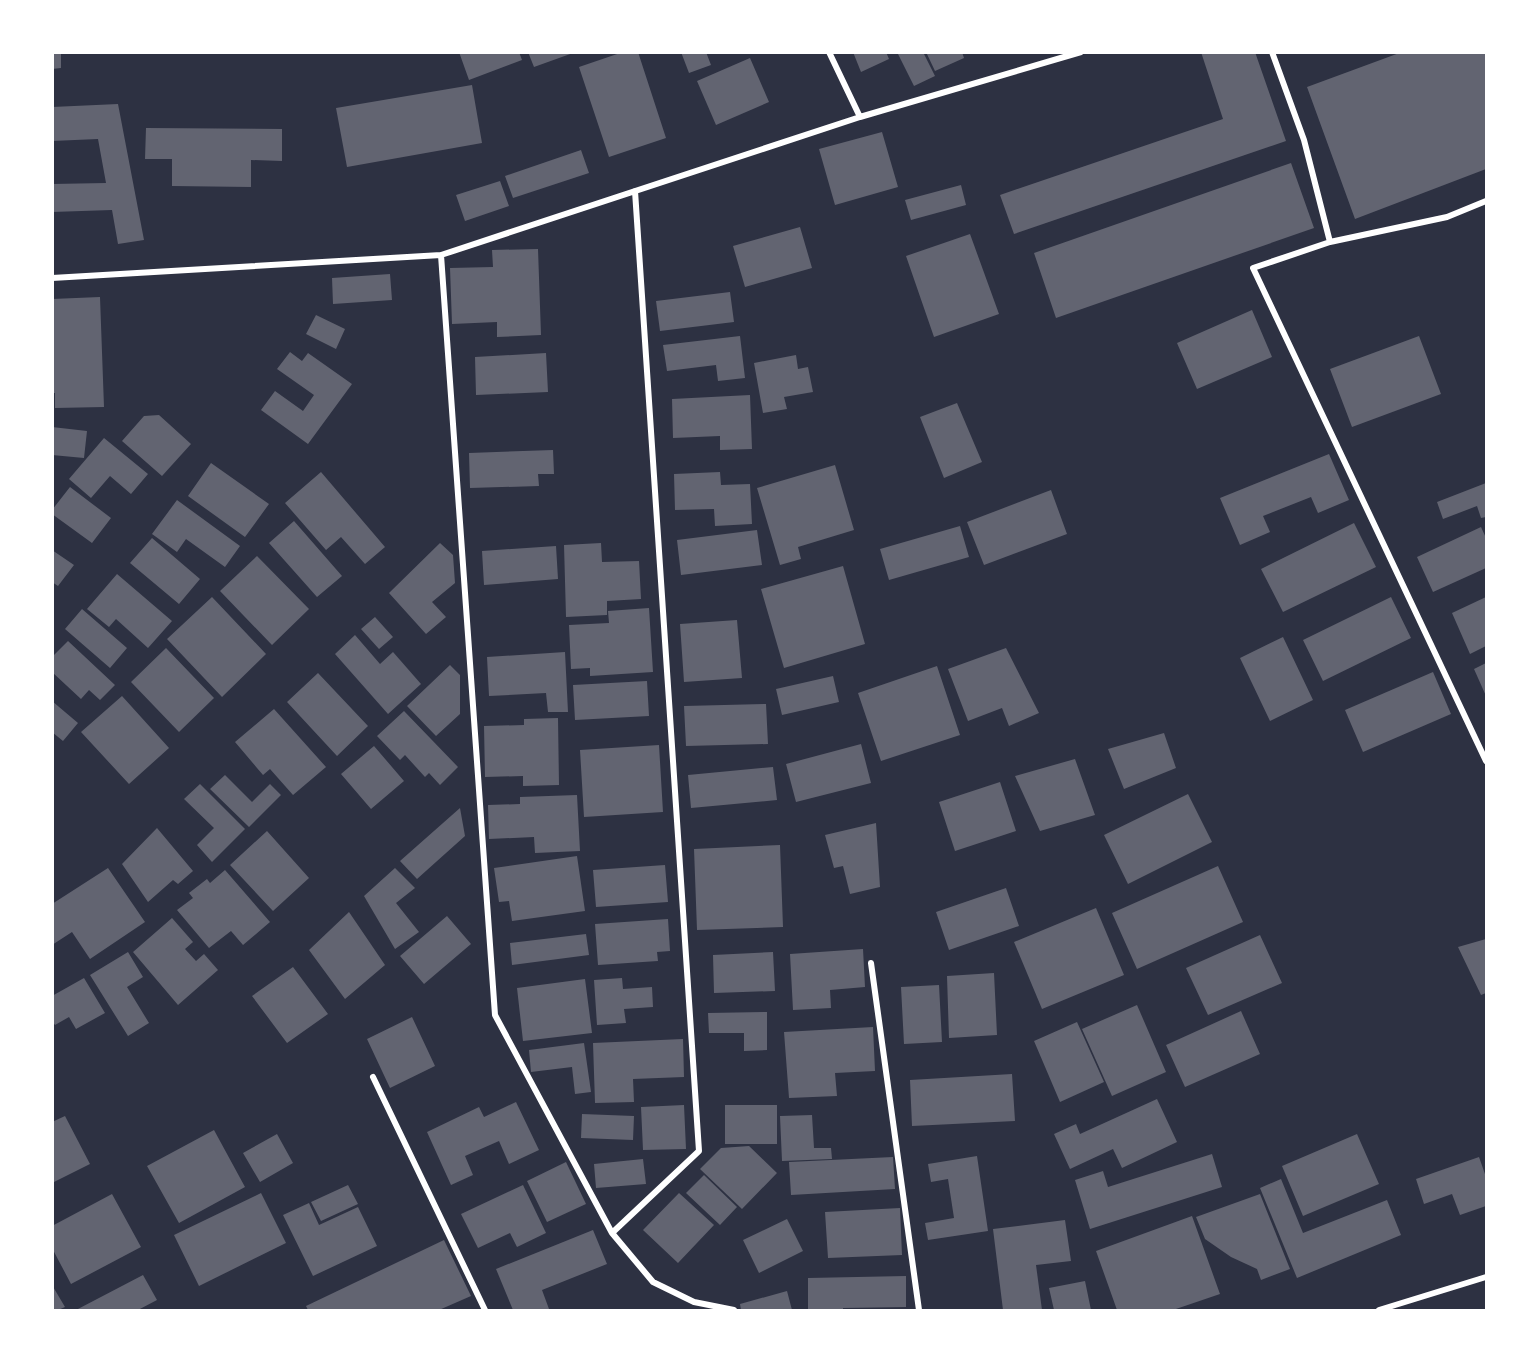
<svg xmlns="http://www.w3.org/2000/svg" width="1539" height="1363" viewBox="0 0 1539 1363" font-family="'Exo 2',sans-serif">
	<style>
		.building { fill: #626471 }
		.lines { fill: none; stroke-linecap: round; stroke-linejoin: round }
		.minor { stroke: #fff; stroke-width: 6 }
	</style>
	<rect width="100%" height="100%" fill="#2d3142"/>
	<path class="building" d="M52,52h9v16l-9,1z
		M459,52h60l3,8 -53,20z
		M528,52h45v1l-39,14z
		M623,52h15l28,86 -57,19 -30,-90z
		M681,52h25l5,13 -22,8z
		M853,52h33l3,7 -28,13z
		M897,52h26l12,24 -21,10z
		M926,52h36l2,6 -29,13z
		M1201,52h54l31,89 -272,93 -14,-39 223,-76z
		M1402,52h84v117l-131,50 -48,-132z
		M750,58l19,44 -53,23 -19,-44z
		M472,85l10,58 -135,24 -11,-59z
		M118,104l26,136 -26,4 -6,-34 -60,2v-28l54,-1 -8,-44 -46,2v-34z
		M146,128l136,1v32l-31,-1v27l-79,-1v-27h-27z
		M882,132l16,55 -63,18 -16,-56z
		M581,150l8,23 -76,25 -8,-22z
		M1291,163l23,65 -258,90 -22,-65z
		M500,181l9,25 -44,15 -9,-26z
		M961,185l5,20 -55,15 -6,-20z
		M800,227l12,41 -67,19 -12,-41z
		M970,234l29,80 -65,23 -28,-81z
		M538,249l3,86 -44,2v-15l-45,2 -2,-56 43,-1 -1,-17z
		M390,274l2,26 -59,4 -1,-26z
		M730,292l4,30 -74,9 -4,-30z
		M100,297l4,110 -49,1v-15h-3v-94z
		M1252,310l20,47 -75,32 -20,-46z
		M316,315l29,14 -9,20 -30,-15z
		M740,336l5,42 -27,3 -2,-16 -49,6 -4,-26z
		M1419,336l22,58 -89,33 -22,-58z
		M290,352l12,9 6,-8 44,31 -44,60 -47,-34 14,-19 28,20 11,-16 -37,-26z
		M546,353l2,39 -72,3 -1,-38z
		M796,355l2,14 10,-2 5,25 -29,5 3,12 -24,4 -9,-50z
		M750,395l2,54 -32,1v-14l-47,2 -1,-39z
		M957,403l25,59 -38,16 -24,-61z
		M159,415l32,29 -29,32 -40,-35 22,-25z
		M52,427l35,4 -3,27 -32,-3z
		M104,438l44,36 -17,20 -21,-18 -19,22 -22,-19z
		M553,450l1,24h-16l1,12 -69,2 -1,-35z
		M1329,454l20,46 -31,13 -7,-16 -48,19 7,16 -30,13 -20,-47z
		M211,463l58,41 -24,33 -57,-41z
		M835,465l19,65 -56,17 3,12 -21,6 -23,-77z
		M321,472l64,75 -20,17 -24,-27 -15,13 -41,-47z
		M720,472l1,13 29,-1 2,40 -37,2 -1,-17 -39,1 -1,-36z
		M1486,483v34l-5,1 -4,-12 -34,13 -6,-17z
		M70,487l41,31 -19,25 -40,-29v-4z
		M1051,490l16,44 -83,31 -17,-43z
		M177,500l63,46 -15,21 -39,-28 -9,13 -25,-18z
		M294,521l48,55 -25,21 -48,-54z
		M1354,523l22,44 -93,45 -22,-43z
		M960,526l9,31 -80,23 -9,-31z
		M1481,527l5,11v30l-53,24 -16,-35z
		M757,530l5,35 -81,10 -4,-35z
		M152,538l48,41 -21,25 -49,-41z
		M440,543l13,12 2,28 -23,19 14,15 -20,17 -37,-41z
		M601,543l1,19 37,-1 2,38 -34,2v14l-41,2 -2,-72z
		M556,546l2,33 -74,6 -2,-34z
		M52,550l22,15 -16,21 -6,-4z
		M257,556l52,53 -37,36 -52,-54z
		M843,566l22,78 -81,24 -23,-79z
		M117,574l55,47 -24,27 -32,-29 -7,8 -22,-18z
		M212,597l54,57 -44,43 -55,-58z
		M1391,597l20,41 -88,43 -20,-41z
		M1486,597v49l-16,8 -18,-41z
		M649,608l4,64 -63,4v-8l-19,1 -2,-44 40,-2 -1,-12z
		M82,609l45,39 -17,20 -45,-39z
		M375,617l18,20 -14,12 -18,-20z
		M737,620l5,58 -58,4 -4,-58z
		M355,635l25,29 13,-12 28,32 -33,30 -53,-60z
		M1283,637l30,63 -43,21 -30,-63z
		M68,641l47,44 -15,15 -11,-10 -8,9 -29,-27v-15z
		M166,648l48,50 -35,34 -48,-50z
		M1006,648l33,65 -30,13 -7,-18 -34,13 -20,-52z
		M565,652l3,60h-20l-2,-19 -57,3 -2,-39z
		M1486,663v33l-12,-27z
		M450,665l10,10v39l-24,22 -29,-30z
		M937,666l23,69 -79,26 -23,-68z
		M1433,672l18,42 -88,38 -18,-42z
		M318,673l50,53 -31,30 -50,-54z
		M833,676l6,26 -57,13 -6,-26z
		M647,681l2,35 -74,4 -2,-35z
		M122,696l47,52 -40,36 -48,-52z
		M52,701l26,22 -15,18 -11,-9z
		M766,704l2,40 -82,2 -2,-40z
		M274,709l52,58 -33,28 -23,-26 -7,6 -28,-33z
		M404,711l54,56 -18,18 -11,-12 -4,4 -20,-22 -5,5 -23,-24z
		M558,718l1,67 -36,1v-10l-38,1 -1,-51 40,-1v-6z
		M1164,733l12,35 -52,21 -16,-40z
		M861,744l10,39 -75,19 -10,-38z
		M659,745l4,67 -79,5 -4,-67z
		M374,746l30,35 -33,28 -30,-35z
		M1075,759l20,56 -55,16 -25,-55z
		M773,767l4,33 -86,8 -3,-33z
		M225,775l27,27 18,-18 11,11 -32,32 -39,-38z
		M1000,782l16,49 -61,20 -16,-49z
		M200,784l45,45 -33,33 -15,-17 17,-17 -30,-29z
		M1188,794l24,48 -84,42 -24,-49z
		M577,795l3,56 -45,2 -1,-16 -45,2 -1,-34 32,-1v-7z
		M460,808l5,28 -48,43 -17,-18z
		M876,823l4,64 -30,7 -7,-28 -9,2 -9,-33z
		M157,828l36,43 -15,13 -5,-4 -25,22 -26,-38z
		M267,831l42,47 -36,33 -43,-46z
		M780,845l3,82 -86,3 -3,-81z
		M577,856l8,55 -73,10 -3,-20 -10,1 -5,-34z
		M665,865l3,37 -72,5 -3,-37z
		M1218,866l25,56 -106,47 -25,-56z
		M108,868l37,54 -55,37 -18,-27 -20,13v-41z
		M395,868l20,20 -19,15 23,29 -24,17 -31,-53z
		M225,870l45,52 -27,23 -12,-14 -22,17 -32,-38 16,-12 -4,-5 18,-14 3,4z
		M1006,888l13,38 -70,24 -13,-38z
		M1096,908l28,67 -82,34 -28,-67z
		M349,912l36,53 -40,34 -36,-49z
		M447,916l24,28 -47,40 -24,-28z
		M172,918l21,24 -8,7 11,12 8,-7 14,16 -40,35 -45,-53z
		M668,919l2,32 -13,1 1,9 -60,4 -3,-41z
		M586,934l3,21 -77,10 -2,-22z
		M1260,935l22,48 -74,32 -22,-47z
		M1486,939v54l-5,2 -23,-48z
		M863,949l2,38 -35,3 1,18 -38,2 -3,-56z
		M128,952l15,25 -16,10 22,36 -21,13 -38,-61z
		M773,952l2,39 -61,2 -1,-38z
		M293,967l35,47 -41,29 -35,-47z
		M994,973l3,62 -48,3 -2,-62z
		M84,978l21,35 -29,16 -7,-12 -14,8 -3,-4v-25z
		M622,978l1,11 29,-2 1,20 -29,2 2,14 -29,2 -3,-45z
		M585,979l7,54 -69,8 -6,-53z
		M939,985l3,57 -38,2 -3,-57z
		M1137,1005l29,67 -54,24 -30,-67z
		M1241,1011l19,43 -75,33 -19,-42z
		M767,1012v38l-23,1v-18h-35l-1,-20z
		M412,1017l23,49 -45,22 -23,-49z
		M1077,1022l27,60 -44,20 -26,-61z
		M873,1027l2,44 -40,2 2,23 -48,2 -5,-66z
		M683,1039l1,38 -51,2 1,23 -39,1 -2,-60z
		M584,1043l7,49 -16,2 -3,-27 -41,5 -2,-22z
		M1012,1074l3,47 -103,5 -2,-46z
		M1157,1099l20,43 -55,26 -9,-19 -43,20 -16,-35 22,-10 4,10z
		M516,1102l23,48 -30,14 -10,-23 -34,15 8,19 -22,10 -24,-53 52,-25 5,10z
		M684,1105l2,44 -43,1 -2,-43z
		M725,1105h52v39h-52z
		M582,1114l52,2 -1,24 -52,-2z
		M812,1115l2,33h17l1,11 -50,2 -2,-45z
		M65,1116l25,48 -38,19v-61z
		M214,1130l31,57 -66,36 -32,-57z
		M277,1134l16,29 -33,19 -17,-29z
		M1357,1134l22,50 -76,32 -21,-50z
		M749,1146l28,27 -35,36 -42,-40 21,-21z
		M1212,1154l10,33 -132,42 -15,-49 28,-9 5,16z
		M977,1156l11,75 -60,9 -3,-17 29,-5 -6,-39 -17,3 -3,-18z
		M893,1157l2,32 -104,6 -2,-33z
		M1479,1157l7,20v29l-26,9 -8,-21 -28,10 -8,-25z
		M643,1159l3,25 -50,4 -2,-24z
		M566,1162l20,42 -39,18 -20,-41z
		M704,1175l33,32 -17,18 -34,-32z
		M1281,1179l22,54 84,-33 14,35 -104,43 -37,-90z
		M348,1185l10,19 -37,17 -10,-19z
		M523,1185l23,48 -29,14 -7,-14 -32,15 -17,-34z
		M261,1193l25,50 -87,43 -25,-51z
		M679,1193l35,32 -36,38 -35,-33z
		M112,1194l29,53 -70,37 -19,-36v-22z
		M1260,1194l30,75 -29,11 -4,-11 -26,-12 -26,-18 -9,-22z
		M309,1203l10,22 39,-18 19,39 -64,30 -30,-61z
		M900,1208l2,47 -74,3 -3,-46z
		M1192,1216l28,78 -47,16h-56l-21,-59z
		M787,1219l16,32 -44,22 -16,-33z
		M1065,1220l6,41 -35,4 6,45h-39l-10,-81z
		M593,1230l14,34 -65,26 7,19 -4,1h-32l-17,-41z
		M444,1240l27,56 -32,14h-131l-2,-4z
		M143,1275l14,25 -19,10h-62z
		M906,1276v31l-63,1v2h-35v-32z
		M1085,1281l6,29h-37l-5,-22z
		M52,1285l13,22 -7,3h-6z
		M787,1291l5,19h-51l-1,-6z"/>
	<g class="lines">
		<path class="minor" d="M829,52l31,65
			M1272,52l32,88 26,102
			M1486,201l-39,16 -117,25 -77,26 233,493
			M441,255l54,760 117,218 41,49 41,20 40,8
			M52,278l389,-23 419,-138 221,-65
			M871,963l48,347
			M373,1077l112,233
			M612,1233l87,-82 -64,-960
			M1379,1310l107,-33"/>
	</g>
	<rect width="1539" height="1363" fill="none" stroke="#ffffff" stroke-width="108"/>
</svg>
